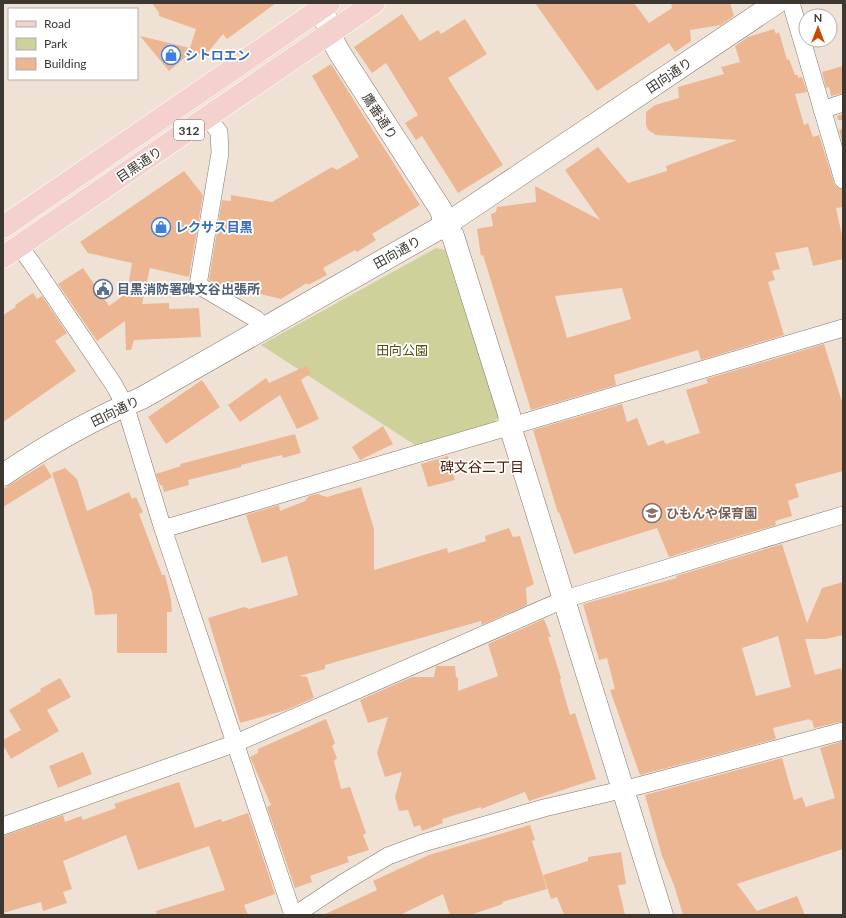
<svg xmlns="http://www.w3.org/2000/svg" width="846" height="918" viewBox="0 0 846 918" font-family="Lato,'Noto Sans JP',sans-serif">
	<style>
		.green { fill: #ced199 }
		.building { fill: #ecb693; fill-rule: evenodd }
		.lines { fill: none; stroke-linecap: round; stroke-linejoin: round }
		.street-casing { stroke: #81766a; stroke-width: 18 }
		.secondary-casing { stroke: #81766a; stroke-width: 23 }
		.primary-casing { stroke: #fff; stroke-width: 23 }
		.street { stroke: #fff; stroke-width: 17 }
		.secondary { stroke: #fff; stroke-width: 22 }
		.primary { stroke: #f5d1ce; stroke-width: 22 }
		.labels { text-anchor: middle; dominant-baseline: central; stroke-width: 3.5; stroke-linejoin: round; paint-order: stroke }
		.shield { fill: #fff; stroke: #76736f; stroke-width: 1 }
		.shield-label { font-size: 12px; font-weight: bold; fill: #3c3731 }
		.shop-label { font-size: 13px; font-weight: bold; fill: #366cbe; stroke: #fff; text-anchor: start }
		.street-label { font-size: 13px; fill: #3c3731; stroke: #fff }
		.service-label { font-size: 13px; font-weight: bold; fill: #4e5e75; stroke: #fff; text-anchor: start }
		.park-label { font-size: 13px; fill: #52530d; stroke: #fff }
		.education-label { font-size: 13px; font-weight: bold; fill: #785e54; stroke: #fff; text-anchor: start }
		.neighbourhood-label { font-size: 14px; fill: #4b1a07; stroke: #fff }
	</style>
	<rect width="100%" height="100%" fill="#efe2d5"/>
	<path class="green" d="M436,248l9,2 54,167 -5,5 -79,23 -154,-100z"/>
	<path class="building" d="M152,3h124l-49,36 -4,-5 -15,18 -20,5 1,-3 -20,17 -29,-35 50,12 6,-19 -37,-13v-3z
		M535,3h99l15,20 23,-15 -1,-5h59l4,13 -13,9 -31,5 1,11 -16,11 -6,-9 -72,48z
		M402,14l18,27 18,-11 3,4 24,-15 22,35 -39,24 55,87 -45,28 -36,-57 -6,4 -11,-17 13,-8 -32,-52 -14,10 -18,-26z
		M774,29l2,5 3,-2 8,28 2,-1 6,16h3v3l4,-1 5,15 -12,2 9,31 4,-2 5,14 6,-2 15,48 2,4 7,3v17l-7,1 7,32v19l-30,7 -5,-19 -33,6 5,16 -8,2 3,9 -7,2 16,53 -83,25 -3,-10 -84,25 2,10 -85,25 -48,-155 -2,1 -4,-27 16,-3 -2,-12 5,-2 1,-5 39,-5 -1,-16 65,34 -35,-50 33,-23 30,36 39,-12 -1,-5 71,-26 -81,-5 -8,-5 -2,-5v-13l9,-7 24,-7 -1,-11 46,-13 -3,-7 19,-5 -5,-16 13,-9zM622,288l9,31 -64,19 -12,-42z
		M331,64l89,141 -48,29 4,6 -19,12 -2,-2 -32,18 4,7 -19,10 -1,-2 -26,16 -67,-16 -5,-3 13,-80 9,1v-6l41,7 60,-35 5,3 22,-13 -47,-81z
		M843,66v27l-12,3 -2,-9 -3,1 -4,-16z
		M843,114v6h-5l-1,-4z
		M843,129v16l-4,-15z
		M184,171l19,24 -14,82 -39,-9 -8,36 27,-1v6l30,-1 2,29 -67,3 -3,10h-5l-1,-29 -28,20 -39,-57 25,-16 26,38 18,-13 5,-30 -44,-10 -8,-11z
		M33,293l4,6 5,-3 25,37 -12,8 21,30 -73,51v-107l13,-8 -1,-2z
		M824,344l19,61v66l-48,13 4,13 -11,4 4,15 -17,5 1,4 -107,32 -12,-29 -83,26 -15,-42 -1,1 -25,-83 89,-26 5,18 10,-4 11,28 15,-6 3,4 34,-11 -14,-43 22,-7 -2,-4z
		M306,366l5,7 -10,7 18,39 -22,10 -17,-34 -40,27 -12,-17 38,-27 3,5z
		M202,380l18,27 -54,37 -18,-27z
		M383,426l10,18 -33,16 -8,-13z
		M295,434l6,19 -18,5 -1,-3 -41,10v2l-53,13 1,5 -25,7 -2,-7h-2l-4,-11 25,-8 -1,-2z
		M448,456l7,24 -27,7 -7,-23z
		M44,464l8,13 -49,30v-18z
		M65,468l12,11 10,32 42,-19 3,7 4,-2 7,15 -4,2 23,61h3l6,25 1,12h-5v41h-50v-39l-22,1 -3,-23 -40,-119z
		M361,487l13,42v41l73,-22 1,5 38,-12 -1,-5 24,-8 4,9 7,-1 14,48 -8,4 1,17 -45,20 -1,-4 -156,44v4l-26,7 8,1 7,21 -28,12 -46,13 -32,-105 36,-11 5,2 49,-14 -11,-39 -25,7 -16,-48 33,-10 1,6 25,-10 4,-5 4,-1 5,-1 9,3z
		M782,544l25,79 15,-35 21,-6v53l-17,4h-21l10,36 26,-7 2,9v44l-29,7 -2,-8 -2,1 -1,-2 -36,9 3,11 -136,36 -30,-85 5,-1 -8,-31 -8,2 -16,-56 94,-26 -1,-2zM778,636l13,51 -35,9 -14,-48z
		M544,619l7,18h-3l13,41 -1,2 10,35 5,-2 21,66 -67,22 -4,-9 -44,17v-2l-39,12 1,4 -21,8 -2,-6 -6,2 -6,-17 -9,1 -4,-14 7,-25 -17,5 -8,-24 11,-36 -20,6 -8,-23 52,-23h22l2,-11h19l1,11 2,1v13l40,-15 -10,-32z
		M60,678l11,19 -24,13 12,21 -48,28 -8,-14v-5l18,-10 -12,-20 32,-19 -1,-2z
		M326,719l9,24 -3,3 5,12 -3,3 7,28 9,-2 16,46 -3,2 6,15 -22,7 2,5 -39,14 2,6 -17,6 -28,-81 4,-2 -21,-48 8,-4v-4z
		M843,741v108l-106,35 20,27 40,-15 8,19h-122l-9,-30 -12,-29 -17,-61 137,-37 12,42 8,-3 4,10 29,-9 -15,-50z
		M83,752l9,22 -34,14 -9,-22z
		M179,782l16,46 26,-9 1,3 26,-9 27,81 -31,11 4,10h-91l-1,-4 69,-21 -16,-44 -71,24 -12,-35 -63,26 9,28 -9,3 4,11 -24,8 -2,-9 -38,11v-77l60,-21 2,7 16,-6 2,4 33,-12 -2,-4z
		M530,825l5,15 -3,1 15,48 -45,13 1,2 -33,11h-20l-7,-21 -43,21h-77l54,-25 -4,-9 56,-26z
		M621,852l5,32 -8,1 7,30h-61l-7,-18 -6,2 -8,-24 45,-14v-4z"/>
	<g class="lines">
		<defs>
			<path id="street" d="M791,3l52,177
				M822,110l21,-7
				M208,118l11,14 1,21 -22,132 58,34 8,8
				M19,246l12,16 83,123 11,20 38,124 130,386
				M163,529l680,-201
				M3,826l233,-83 329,-144 278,-84
				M295,915l48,-32 45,-27 35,-13 121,-35 94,-22 205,-55"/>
			<path id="secondary" d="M322,3l7,30 10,19 102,158 4,15 8,11 56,178 1,12 152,489
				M3,475c44,-30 90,-56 139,-77l303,-173 331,-222"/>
			<path id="primary" d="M3,227l326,-224
				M3,257l371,-254"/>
		</defs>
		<use href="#street" class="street-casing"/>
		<use href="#secondary" class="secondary-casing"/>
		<use href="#primary" class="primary-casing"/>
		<use href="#street" class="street"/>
		<use href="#secondary" class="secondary"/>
		<use href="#primary" class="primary"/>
	</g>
	<defs>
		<symbol id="shop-ring" viewBox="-11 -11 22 22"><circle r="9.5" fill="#fff" stroke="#3f7fe0" stroke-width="1.5"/><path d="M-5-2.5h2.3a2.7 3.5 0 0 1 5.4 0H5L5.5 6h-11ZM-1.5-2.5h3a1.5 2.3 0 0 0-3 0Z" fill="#3f7fe0"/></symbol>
		<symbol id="civic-ring" viewBox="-11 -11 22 22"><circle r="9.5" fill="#fff" stroke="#5c6f8a" stroke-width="1.5"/><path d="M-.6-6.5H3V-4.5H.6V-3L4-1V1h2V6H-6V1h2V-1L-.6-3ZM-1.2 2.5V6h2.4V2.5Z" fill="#5c6f8a"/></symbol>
		<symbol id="school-ring" viewBox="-11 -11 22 22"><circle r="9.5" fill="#fff" stroke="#8d6e63" stroke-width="1.5"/><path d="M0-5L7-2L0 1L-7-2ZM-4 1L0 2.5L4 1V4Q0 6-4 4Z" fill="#8d6e63"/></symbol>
	</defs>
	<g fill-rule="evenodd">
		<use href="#shop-ring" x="160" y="44" width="22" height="22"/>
		<use href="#shop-ring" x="150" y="216" width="22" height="22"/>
		<use href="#civic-ring" x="92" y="278" width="22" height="22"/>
		<use href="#school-ring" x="641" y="502" width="22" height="22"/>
	</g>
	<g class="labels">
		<rect class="shield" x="174" y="120" width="30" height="20" rx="3"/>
		<g class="shield-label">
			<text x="189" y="130">312</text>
		</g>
		<g class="shop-label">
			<text x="185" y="55">シトロエン</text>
			<text x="175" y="227">レクサス目黒</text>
		</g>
		<g class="street-label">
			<text transform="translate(669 75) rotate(-34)">田向通り</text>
			<text transform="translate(380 116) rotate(57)">鷹番通り</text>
			<text transform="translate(139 164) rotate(-34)">目黒通り</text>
			<text transform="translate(397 252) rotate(-29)">田向通り</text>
			<text transform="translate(115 411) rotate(-26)">田向通り</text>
		</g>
		<g class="service-label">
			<text x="117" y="289">目黒消防署碑文谷出張所</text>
		</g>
		<g class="park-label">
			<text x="402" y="350">田向公園</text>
		</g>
		<g class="education-label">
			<text x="666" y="513">ひもんや保育園</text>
		</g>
		<g class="neighbourhood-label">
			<text x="482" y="466">碑文谷二丁目</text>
		</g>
	</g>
	<rect width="846" height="918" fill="none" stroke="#3c3731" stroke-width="8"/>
	<rect x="8" y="8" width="130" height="72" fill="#ffffff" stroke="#b1afad"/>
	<rect x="16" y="21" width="20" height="6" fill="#f5d1ce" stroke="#b1afad"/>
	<text x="44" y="28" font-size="12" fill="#3c3731">Road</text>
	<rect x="16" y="38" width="20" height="12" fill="#ced199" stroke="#b1afad"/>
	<text x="44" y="48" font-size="12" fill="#3c3731">Park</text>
	<rect x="16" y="58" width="20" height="12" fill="#ecb693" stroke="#b1afad"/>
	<text x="44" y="68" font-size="12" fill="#3c3731">Building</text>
	<g transform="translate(818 28)"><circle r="19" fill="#ffffff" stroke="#b1afad"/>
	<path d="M0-3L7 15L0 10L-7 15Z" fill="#cc4702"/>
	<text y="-6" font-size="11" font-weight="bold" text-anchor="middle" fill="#3c3731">N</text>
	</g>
</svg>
